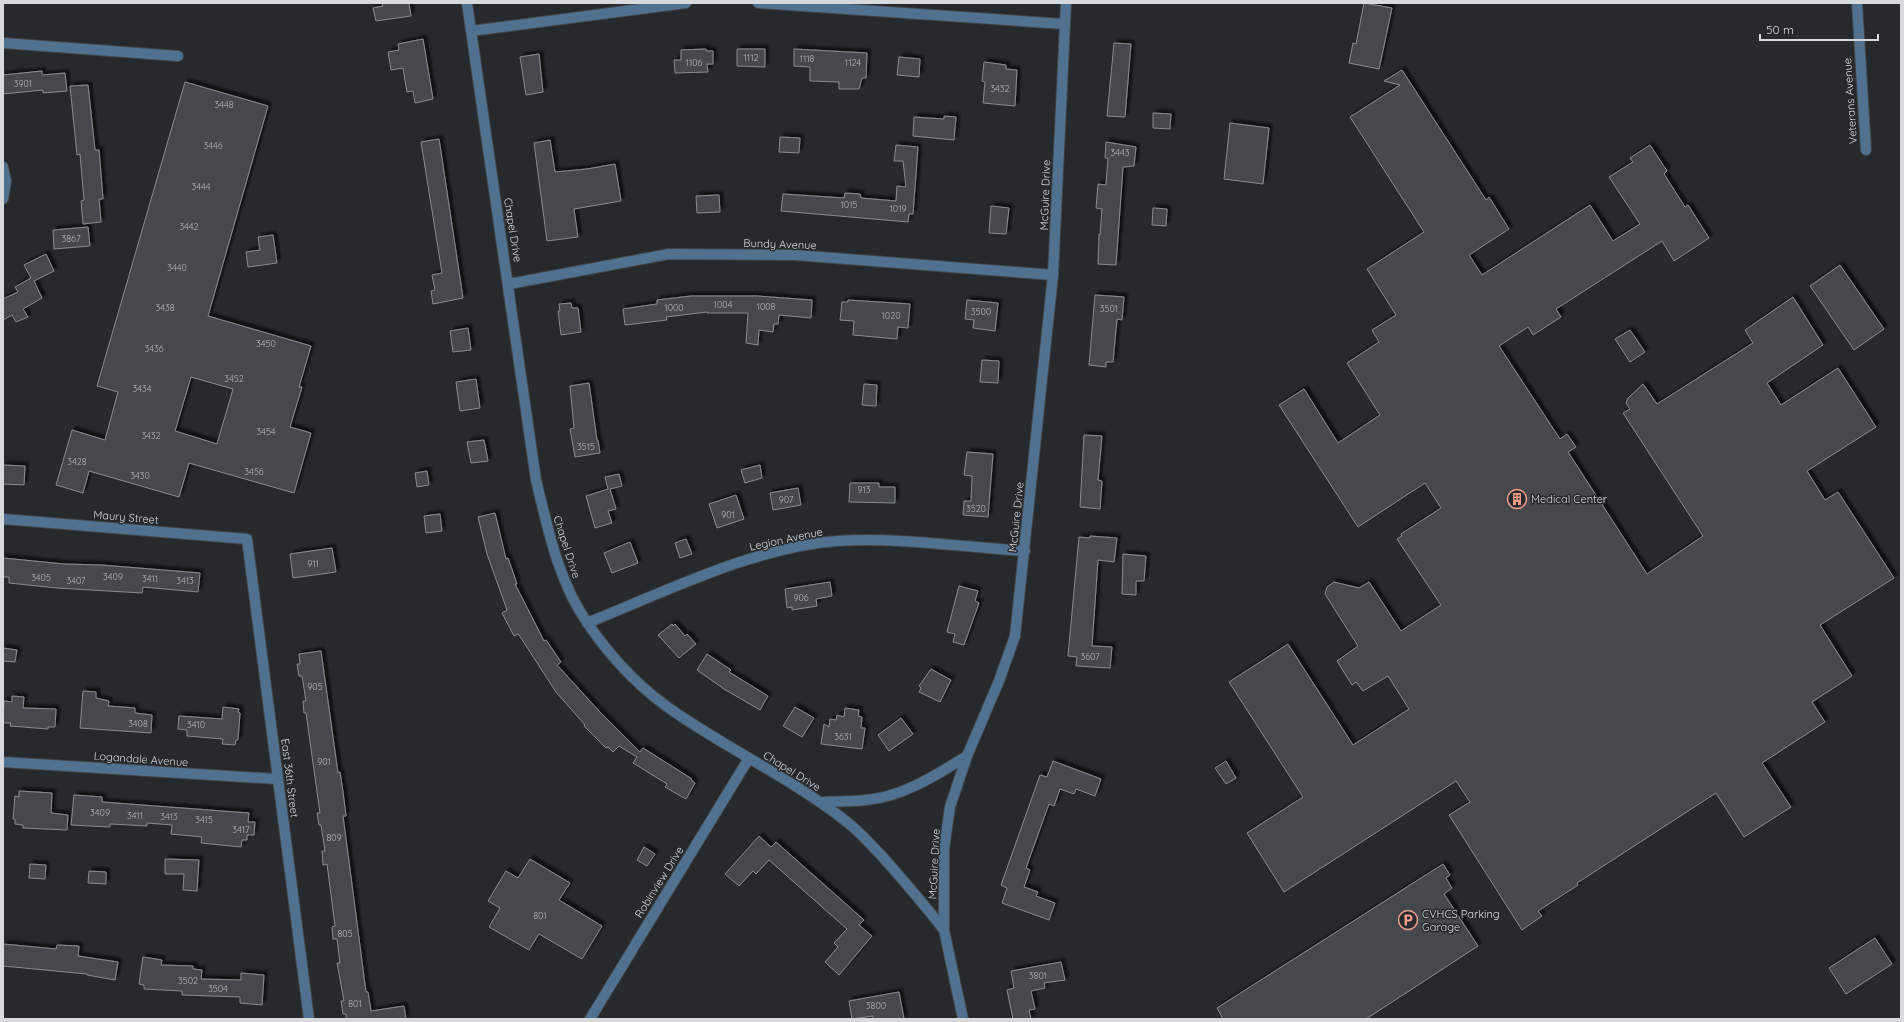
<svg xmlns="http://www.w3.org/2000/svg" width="1904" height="1022" viewBox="0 0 1904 1022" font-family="Quicksand,sans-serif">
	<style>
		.building { fill: #45494d; stroke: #878c90; fill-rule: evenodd; filter: url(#shadow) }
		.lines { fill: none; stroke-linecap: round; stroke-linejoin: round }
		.minor-casing { stroke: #424649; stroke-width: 12 }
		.minor { stroke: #507290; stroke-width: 10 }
		.labels { text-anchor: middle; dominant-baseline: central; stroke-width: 3; stroke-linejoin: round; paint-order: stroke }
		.number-label { font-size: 9px; fill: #b2b6b8 }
		.street-label { font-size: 11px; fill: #d7dadc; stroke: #262a2d }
		.poi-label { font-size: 11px; fill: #d7dadc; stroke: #262a2d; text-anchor: start }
	</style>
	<defs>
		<filter id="shadow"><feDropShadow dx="3.5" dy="-3.5" stdDeviation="1" flood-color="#0009"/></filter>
	</defs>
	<rect width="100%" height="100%" fill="#262a2d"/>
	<path class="building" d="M382,3h27l2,13 -35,5 -3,-13 10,-2z
		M1364,3l28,5 -13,61 -30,-6 4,-20 3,1z
		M423,39l10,60 -18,4 -2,-12 -6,1 -4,-24 -12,2 -3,-18 11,-2 -1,-6z
		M1114,43l17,1 -6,73 -18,-1z
		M706,49l1,2h6v13h-6l1,8 -33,1 -1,-13h7v-10z
		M737,49h28v18l-28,-1z
		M794,49l73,4 -1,25h-4l-3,11h-20v-7l-29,-1v-14l-16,-1z
		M539,54l4,38 -17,3 -6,-38z
		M899,57l21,2 -1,18 -22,-2z
		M984,62l22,3v4l11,1 -2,36 -32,-3 2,-21 -3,-1z
		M1402,70l84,130 3,-3 20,32 -40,26 13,20 108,-70 23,36 27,-17 -31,-47 24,-15 -3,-4 20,-13 17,26 -3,3 21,33 3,-2 21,33 -35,23 -12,-20 -106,68 5,8 -28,18 -5,-8 -29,19 61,93 7,-5 9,13 -8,5 79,122 56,-38 -80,-123 7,-4 -4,-6 2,-5 15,-14 14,20 96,-61 -8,-13 48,-33 30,48 -56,38 14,22 57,-37 38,59 -69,44 18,29 13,-8 56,86 -74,47 32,51 -40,26 13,20 -63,41 29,44 -47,30 -28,-44 -139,90 1,2 -40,26 4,5 -20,14 -73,-115 21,-13 -14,-21 -172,111 -37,-59 56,-36 -74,-115 59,-38 65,101 56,-36 -21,-33 -25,15 -7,-9 -4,3 -15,-24 21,-15 -33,-52 2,-7 7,-5 25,6 10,-6 32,49 40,-26 -44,-66 5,-3 -1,-2 40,-26 -16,-25 -67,44 -79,-122 25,-16 34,54 42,-28 -33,-52 32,-21 -7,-12 24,-15 -29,-46 57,-37 -74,-115 50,-32 -16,-4z
		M42,71v4l23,-2 2,18 -24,2v-3l-40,4v-19z
		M185,82l83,24 -60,210 103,30 -12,41h3l-12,40 21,6 -17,60 -105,-30 -10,34 -90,-26 -6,22 -27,-8 16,-55 33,10 13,-48 -21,-6zM191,377l42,12 -16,55 -42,-13z
		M88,85l7,65h4l4,49h-4l2,23 -18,2 -2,-23 3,-1 -4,-46 -3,1 -7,-69z
		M1153,113l18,1 -1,15 -17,-1z
		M944,116l12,1 -2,23 -41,-4 1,-19 30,2z
		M1230,123l39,5 -6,56 -39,-5z
		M780,137l20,1 -1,15 -20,-1z
		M439,139l24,159 -30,6 -2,-13 4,-1 -3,-15 10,-2 -21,-131z
		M550,140l5,32 32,-3 28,-5 6,37 -47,8 4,28 -31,4 -13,-98z
		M1106,142l30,5 -2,19 -11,1 -7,98 -18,-1 1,-30 1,1 2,-26 -6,-1 2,-24 8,1 2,-27h-3z
		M896,145l22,2 -5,67h-4l-1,8 -127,-11 2,-17 61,4 1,-5 15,1 1,4 35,3 1,-15 9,1 -3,-26h-9z
		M719,195l1,17 -23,1 -1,-17z
		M991,206l18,2 -3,26 -17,-1z
		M1153,208l14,1 -1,17 -14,-1z
		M88,227l2,19 -36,3 -1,-19z
		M273,235l4,28 -29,4 -2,-15 14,-2 -2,-13z
		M46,254l8,17 -20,10 8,17 -19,11 5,8 -12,5 -4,-7 -9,5v-21l15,-7 -3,-5 16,-9 -7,-13z
		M1840,265l44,64 -30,21 -44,-64z
		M1095,295l29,2 -2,23 -5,-1 -4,43h-7v5l-17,-2z
		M691,296h66l55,4 -1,18 -32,-3 -1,9h-4l-1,8 -14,-2 -1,15 -12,-2 2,-30h-41v-1l-41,5 1,3 -42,5 -2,-16 34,-5v-4z
		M848,300l62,4 -2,24 -10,-1 -1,12 -44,-4 1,-14 -14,-1 2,-18h6z
		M967,300l31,3 -3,28 -22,-3 1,-8 -9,-1z
		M571,303l1,5h6l3,24 -20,3 -3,-24h2l-1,-7z
		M468,328l3,22 -18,2 -3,-21z
		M1630,330l15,22 -15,10 -15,-23z
		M982,360l17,1 -1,22 -18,-1z
		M476,379l4,29 -20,3 -4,-29z
		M589,383l8,57h1l2,13 -25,4 -5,-28 4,-1 -4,-42z
		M864,384l13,1 -1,21 -14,-1z
		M1084,435l18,1 -4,44 4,1 -2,28 -20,-2z
		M484,440l4,21 -17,2 -4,-21z
		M967,452l26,2 -5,63 -25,-2 1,-14h7l1,-25 -8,-1z
		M3,465l22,1 -1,19 -21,-1z
		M760,465l2,13 -17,5 -4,-13z
		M427,471l2,14 -12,2 -2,-14z
		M619,474l3,12 -12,3 6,20 -8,2 4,12 -17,5 -9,-32 22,-7 -3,-12z
		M850,483h29v4h16v16l-46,-1z
		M798,488l3,17 -28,5 -3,-17z
		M736,495l8,24 -27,9 -8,-24z
		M495,513l11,46 2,-1 9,26h-2l29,57 2,-1 15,22 -4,3 42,46 41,41 3,-4 49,31 -1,1 4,3 -9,16 -21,-12 2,-3 -34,-21 4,-6 -18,-11 -6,6 -5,-5 -2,1 -22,-22 1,-1 -29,-33 -37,-57 -1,-1 -4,2 -12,-23 5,-3 -20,-56 -9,-37z
		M440,514l2,17 -16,2 -2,-17z
		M1090,536l27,2 -3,24 -16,-2 -6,86 20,1 -2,21 -34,-2 1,-9 -9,-1 11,-119 11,1z
		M686,539l6,15 -12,4 -5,-15z
		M630,542l8,21 -26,10 -8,-20z
		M332,548l4,24 -43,6 -3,-24z
		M1123,554l23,2 -2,25h-8v14l-14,-1z
		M3,558l61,6 37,1 99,8 -2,19 -55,-5 -1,6 -85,-5 -48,-5v-6h-6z
		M830,582l2,14 -16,3 1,7 -25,4v-3l-5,1 -2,-19z
		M959,586l19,5 -3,10 4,2 -15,42 -11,-3 2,-8 -8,-2z
		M672,624l1,2 2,-2 10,12 2,-2 9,10 -17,14 -21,-23z
		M3,648l14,2 -2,12 -12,-1z
		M321,651l17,122 2,-1 3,20 3,24h-3l23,176h2l3,19 33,-5 2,13h-60v-5h-3l-2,-13h3l-7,-38h3l-3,-24h-4l-1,-12 3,-1 -8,-62 -4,1 -1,-14h3l-4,-26h-2l-2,-12h3l-14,-100h-2l-1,-12h3l-4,-25h-3l-2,-12h3l-1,-10z
		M707,654l24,16 -2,2 39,24 -8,14 -36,-21 -27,-19z
		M931,669l20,11 -11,22 -21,-10 2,-4 -2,-2z
		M83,691l13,1v6l13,3 -1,5 27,2v5l17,2 -1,18 -71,-5z
		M12,696l12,1 -1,11 33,1 -1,18h-7v2l-38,-3 1,-3h-8l1,-22 8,1z
		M223,707l16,2 -1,3 2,1 -2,27h-2l-1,5 -13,-1 1,-5 -36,-3v-6l-9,-1 1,-13 43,3z
		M795,707l19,11 -12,19 -19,-11z
		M845,708l14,2 -1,6 4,1 -1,11h4l-3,21 -41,-5 3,-20 5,3 1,-8 6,1 1,-5 7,2z
		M901,718l12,16 -24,17 -11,-16z
		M1053,761l48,18 -6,17 -19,-7 -2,5 -14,-5 -6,17 -5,-2 -13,36 -10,28 4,2 -6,17 14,5 -2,4 19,7 -6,17 -47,-17 5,-15 -6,-3 39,-110 7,2z
		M1226,761l10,17 -10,6 -11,-16z
		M19,791l33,2 -1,20 17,2 -1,15 -44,-2v-3l-8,-1v-5h-2l2,-23 4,1z
		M74,795l28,2v5l147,11 -1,9h7l-1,13h-7v5h-5l-1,7 -40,-4 1,-6 -31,-3 1,-9 -25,-2v3l-35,-2h-2v3l-39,-2z
		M759,836l12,11 5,-5 88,78 -5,5 13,11 -33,39 -14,-13 13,-15 -4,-4 13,-14 -78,-69 -13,14 -3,-3 -14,15 -14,-12z
		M644,847l11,7 -8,12 -10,-6z
		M165,859l34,1 -2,31 -14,-1 1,-16h-19z
		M530,859l40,24 -11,17 43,26 -20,33 -43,-25 -10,16 -40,-23 11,-19 -12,-7 18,-30 12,7z
		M30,864l16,1 -1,14 -16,-1z
		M1443,864l7,11 -4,3 6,10 -8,6 34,52 -112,73h-143l-6,-11z
		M89,871l17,1v12l-18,-1z
		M1875,938l17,26 -46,30 -17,-26z
		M3,944l53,5 1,-4 22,1 -1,10 40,6 -3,18 -28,-5v-1l-84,-8z
		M143,957l19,3 -1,5 32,1v3l9,1 -1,9 40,1v-7l23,2 -2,30 -22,-2v-6l-58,-2v-4l-38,-2v-4l-5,-1z
		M1061,962l4,18 -21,3 1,5 -14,3 4,18 -6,1 2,9h-18l-6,-29 7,-2 -3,-17z
		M899,992l5,27h-31v-3l-21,3 -3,-18z"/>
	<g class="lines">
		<defs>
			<path id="minor" d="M467,3l69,477c12,49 22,101 52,144 24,35 56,68 91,91 55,37 116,66 168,107 12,9 23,22 34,33 22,25 43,49 63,75
				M758,3l306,21
				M1857,3l9,147
				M471,31l215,-28
				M3,43l175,13
				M3,167l3,14 -3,18
				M509,284l160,-30 126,1 258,20
				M3,519l244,20 62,480
				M587,623c78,-31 167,-76 250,-82 61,-4 127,6 188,10
				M3,762l275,17
				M820,802c15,-1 31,0 46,-2 37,-3 70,-25 101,-44
				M590,1019l159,-261
				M963,1019l-19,-89v-81l6,-42 17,-51 32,-75 16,-45 38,-361 13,-272"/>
		</defs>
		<use href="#minor" class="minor-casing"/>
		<use href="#minor" class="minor"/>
	</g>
	<defs>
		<symbol id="building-ring" viewBox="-11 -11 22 22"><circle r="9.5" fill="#262a2d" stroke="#f49e88" stroke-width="1.5"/><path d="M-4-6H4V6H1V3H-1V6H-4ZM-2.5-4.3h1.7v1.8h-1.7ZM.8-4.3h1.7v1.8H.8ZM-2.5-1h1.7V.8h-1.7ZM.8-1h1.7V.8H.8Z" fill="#f49e88"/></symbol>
		<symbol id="parking-ring" viewBox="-11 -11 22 22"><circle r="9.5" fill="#262a2d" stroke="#f49e88" stroke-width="1.5"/><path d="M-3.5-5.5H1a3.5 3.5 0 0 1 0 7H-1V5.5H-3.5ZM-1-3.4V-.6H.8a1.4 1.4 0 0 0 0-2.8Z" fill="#f49e88"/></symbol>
	</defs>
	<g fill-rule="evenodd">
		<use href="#building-ring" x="1506" y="488" width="22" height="22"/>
		<use href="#parking-ring" x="1397" y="909" width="22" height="22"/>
	</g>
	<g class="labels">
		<g class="number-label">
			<text x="751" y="57">1112</text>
			<text x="807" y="58">1118</text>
			<text x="694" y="62">1106</text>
			<text x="853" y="62">1124</text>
			<text x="23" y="83">3901</text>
			<text x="1000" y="88">3432</text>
			<text x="224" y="104">3448</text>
			<text x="213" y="145">3446</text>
			<text x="1120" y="152">3443</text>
			<text x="201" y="186">3444</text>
			<text x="849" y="204">1015</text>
			<text x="898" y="208">1019</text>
			<text x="189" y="226">3442</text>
			<text x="71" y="238">3867</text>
			<text x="177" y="267">3440</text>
			<text x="723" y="304">1004</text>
			<text x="766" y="306">1008</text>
			<text x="165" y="307">3438</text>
			<text x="674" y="307">1000</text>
			<text x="1109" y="308">3501</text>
			<text x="981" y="311">3500</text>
			<text x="891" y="315">1020</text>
			<text x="266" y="343">3450</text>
			<text x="154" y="348">3436</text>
			<text x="234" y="378">3452</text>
			<text x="142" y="388">3434</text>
			<text x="266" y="431">3454</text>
			<text x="151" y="435">3432</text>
			<text x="586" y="446">3515</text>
			<text x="77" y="461">3428</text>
			<text x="254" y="471">3456</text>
			<text x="140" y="475">3430</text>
			<text x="864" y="489">913</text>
			<text x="786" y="499">907</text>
			<text x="976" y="508">3520</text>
			<text x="728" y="514">901</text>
			<text x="313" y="563">911</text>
			<text x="113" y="576">3409</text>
			<text x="41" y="577">3405</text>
			<text x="150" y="578">3411</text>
			<text x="76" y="580">3407</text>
			<text x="185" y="580">3413</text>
			<text x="801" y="597">906</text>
			<text x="1090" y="656">3607</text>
			<text x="315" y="686">905</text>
			<text x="138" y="723">3408</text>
			<text x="196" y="724">3410</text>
			<text x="843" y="736">3631</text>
			<text x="324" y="761">901</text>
			<text x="100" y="812">3409</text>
			<text x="135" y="815">3411</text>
			<text x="169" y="816">3413</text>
			<text x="204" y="819">3415</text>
			<text x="241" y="829">3417</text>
			<text x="334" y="837">809</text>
			<text x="540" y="915">801</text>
			<text x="345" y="933">805</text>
			<text x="1038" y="975">3801</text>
			<text x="188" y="980">3502</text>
			<text x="218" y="988">3504</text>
			<text x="355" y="1003">801</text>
			<text x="876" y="1005">3800</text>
		</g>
		<g class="street-label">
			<text transform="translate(1850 101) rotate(-94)">Veterans Avenue</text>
			<text transform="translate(1045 195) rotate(-88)">McGuire Drive</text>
			<text transform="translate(513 230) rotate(81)">Chapel Drive</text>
			<text transform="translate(780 244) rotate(2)">Bundy Avenue</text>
			<text transform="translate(126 517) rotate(5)">Maury Street</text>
			<text transform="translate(1016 517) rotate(-84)">McGuire Drive</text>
			<text transform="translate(786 539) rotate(-12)">Legion Avenue</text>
			<text transform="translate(567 547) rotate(72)">Chapel Drive</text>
			<text transform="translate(141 759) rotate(4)">Logandale Avenue</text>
			<text transform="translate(792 771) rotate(32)">Chapel Drive</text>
			<text transform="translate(290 778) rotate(83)">East 36th Street</text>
			<text transform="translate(934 864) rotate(-87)">McGuire Drive</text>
			<text transform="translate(659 882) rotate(-58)">Robinview Drive</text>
		</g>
		<g class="poi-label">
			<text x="1531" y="499">Medical Center</text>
			<text x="1422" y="914">CVHCS Parking<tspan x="1422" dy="13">Garage</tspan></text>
		</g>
	</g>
	<rect width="1904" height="1022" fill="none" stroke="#d7dadc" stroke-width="8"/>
	<path d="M1760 34v6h118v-6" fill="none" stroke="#d7dadc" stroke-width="2"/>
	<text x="1766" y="34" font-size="12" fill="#d7dadc" stroke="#262a2d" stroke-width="3" paint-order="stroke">50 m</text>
</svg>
